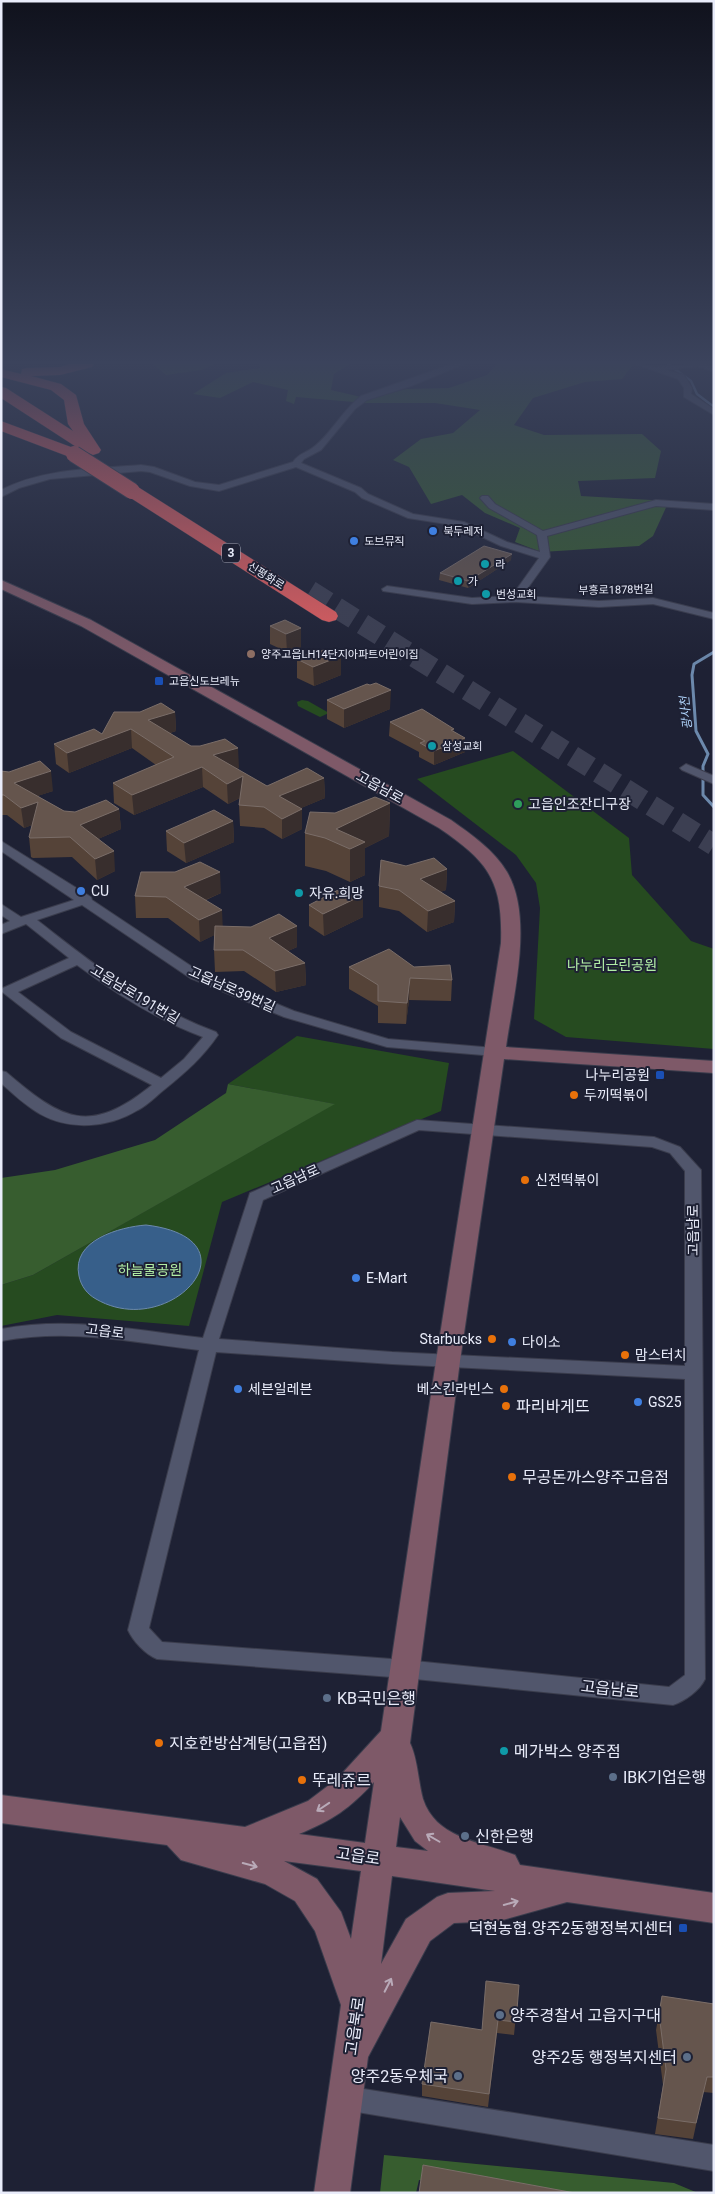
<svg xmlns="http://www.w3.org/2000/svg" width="715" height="2194" viewBox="0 0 715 2194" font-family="Roboto,'Noto Sans KR',sans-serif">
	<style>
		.green { fill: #264b20 }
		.forest { fill: #375d2f }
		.water { fill: #375f8a; stroke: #6c89ac }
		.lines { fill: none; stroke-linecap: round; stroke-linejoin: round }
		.stream-far1 { stroke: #6c89ac; stroke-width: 2.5 }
		.stream { stroke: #6c89ac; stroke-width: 3 }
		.highway-tunnel { stroke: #3c3f52; stroke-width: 21; stroke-dasharray: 21 10; stroke-linecap: butt }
		.street-casing { stroke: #3a3c4c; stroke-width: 2 }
		.secondary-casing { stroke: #3a3c4c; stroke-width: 2 }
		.highway-casing { stroke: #3a3c4c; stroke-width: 1 }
		.street { fill: #51566c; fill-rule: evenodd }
		.secondary { fill: #7e5968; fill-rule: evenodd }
		.highway { fill: #e65f60; fill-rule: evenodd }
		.highway-bridge-casing { stroke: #3a3c4c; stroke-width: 18; stroke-linecap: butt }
		.highway-bridge { stroke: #e65f60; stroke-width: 16 }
		.wall { fill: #554338 }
		.shaded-wall { fill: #382e2d }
		.building { fill: #65554d; stroke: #7a6d68 }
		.oneway { stroke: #b9aab8 }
		.shop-dot { fill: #3f7fe0; stroke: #1e2134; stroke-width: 2 }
		.culture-dot { fill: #0f9aa8; stroke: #1e2134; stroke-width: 2 }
		.education-dot { fill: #8d6e63; stroke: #1e2134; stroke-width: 2 }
		.transit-dot { fill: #1a4fb4; stroke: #1e2134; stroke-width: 2 }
		.leisure-dot { fill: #2e9e5b; stroke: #1e2134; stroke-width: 2 }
		.food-dot { fill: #e8710a; stroke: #1e2134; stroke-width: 2 }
		.service-dot { fill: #5c6f8a; stroke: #1e2134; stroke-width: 2 }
		.labels { text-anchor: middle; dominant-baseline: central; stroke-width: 4; stroke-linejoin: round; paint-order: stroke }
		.far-poi-label { font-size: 11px; fill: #e9ecfa; stroke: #1e2134; text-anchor: start }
		.far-street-label { font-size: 11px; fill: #e9ecfa; stroke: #1e2134 }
		.shield { fill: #1e2134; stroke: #acafbf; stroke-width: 1 }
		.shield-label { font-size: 12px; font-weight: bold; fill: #e9ecfa }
		.far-water-label { font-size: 12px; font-style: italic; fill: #b0d4fc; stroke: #1e2134 }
		.street-label { font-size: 14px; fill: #e9ecfa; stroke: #1e2134 }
		.poi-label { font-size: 14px; fill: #e9ecfa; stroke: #1e2134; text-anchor: start }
		.park-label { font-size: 14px; fill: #b1eda5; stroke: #1e2134 }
		.near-poi-label { font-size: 16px; fill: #e9ecfa; stroke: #1e2134; text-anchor: start }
		.near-street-label { font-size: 16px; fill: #e9ecfa; stroke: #1e2134 }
	</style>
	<rect width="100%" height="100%" fill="#1e2134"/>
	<path class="green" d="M302,700l6,1 21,12 -9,4 -22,-11 -1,-4z
		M513,751l116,87 3,37 59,66 23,8v100l-148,-12 -32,-18 6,-111 -4,-25 -20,-28 -99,-76z
		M297,1036l152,27 -8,48 -219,91 -33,124 -132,-11 -56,11v-41l32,-10 301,-171 -106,-20z"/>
	<path class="forest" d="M153,364h62l-14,6 -35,5z
		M259,364h91l-16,10 -3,16 39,9 36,-10 43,-1 38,-13 10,-11h134l2,1 -11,14 -37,3 -52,16 -19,27 30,10 98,-1 19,17 -6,27 -77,3 3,15 88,5 -16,35 -14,10 -98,6 -26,-10 5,-14 -35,-15 -23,-18 -31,9 -22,-37 -16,-7 28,-21 32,-6 27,-23 -45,-7h-70l-69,-6 -2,7 -8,-3 2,-11 -35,-8 -33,16 -27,-4 33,-21 34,-5z
		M228,1084l107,20 -302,171 -32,10v-107l54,-8 100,-30 71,-47z
		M384,2155l290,28 24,10h-189l-90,-13 -3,13h-36z"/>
	<path class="water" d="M146,1225c116,14 24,117 -50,74 -9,-5 -15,-13 -17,-23 -8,-36 41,-49 67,-51z"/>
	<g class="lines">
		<path class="stream-far1" d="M668,364l23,17 6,13 17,13"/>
		<path class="stream" d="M714,652l-20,12 -2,11 4,56 12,23 -5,12v29l11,12"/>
		<path class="highway-tunnel" d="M310,591l404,254"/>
		<defs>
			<path id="street" d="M452,364h12l-53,22 -44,14 -12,9 -34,41 -17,9 -3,4 60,25 7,6 45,20 51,8 43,20 33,10 -3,-17 -48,-27 -9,-10 2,-2h6l7,8 48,27 113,-31 58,4v6l-58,-4 -109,30 3,21 -28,39 77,5 54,-3 61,15v6l-61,-15 -54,3 -83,-5 -44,2 -89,-13 -1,-2 5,-3 85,12 40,-2 27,-38 -38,-12 -42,-20 -51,-8 -46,-20 -7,-6 -59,-25 -77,24 -29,-5 -40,-14 -9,-1 -91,8 -31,9 -18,9v-7c43,-22 93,-21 140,-25l13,2 41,15 24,3 74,-23c6,-9 14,-9 22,-16 17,-14 27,-35 46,-50z
				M635,364l20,3 52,-3 7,3v5l-16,-6 -32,4 18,5 8,13 -1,6 23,15v6l-30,-18v-9l-6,-9z
				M686,764l28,12v8l-32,-14 -2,-2z
				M1,841l90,56 1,3 108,72 94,39 94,28 107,9 5,1 2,3 -2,3 -5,1 -108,-9 -103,-30 -94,-39 -108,-73 -45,15c56,44 111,87 179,112l2,3c-15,22 -32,37 -53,54 -9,7 -17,16 -27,21 -29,18 -68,21 -98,4 -14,-8 -27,-20 -39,-31v-12l5,1c56,48 83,64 146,13l-91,-47 -60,-47 2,-3 66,-30 -43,-34 -25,10v-9l9,-4 -9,-6v-11l20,13 53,-17 -73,-49zM77,965c39,29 80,55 126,72l-19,22 -23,19 -90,-46 -53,-40z
				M417,1120l237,17 26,10 21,23 4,509c-5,11 -20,22 -32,26l-268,-27 -248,-19c-12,-5 -24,-18 -29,-29l71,-280c-69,-8 -128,-22 -198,-9v-12c70,-13 132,1 202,9l47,-145zM419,1130l233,17 18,6 15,18v195l-293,-14 -173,-13 44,-139zM216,1352l176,12 293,15v296l-16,12 -264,-27 -243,-18 -13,-14z
				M345,2086l369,59v26l-369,-61 -9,-3 -3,-9 3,-9z"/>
			<path id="secondary" d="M1,580l90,40 360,200c21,15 43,30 56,52 27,46 6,124 -1,175l208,14v12l-210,-14 -44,302 -50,382c8,17 8,38 13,56 13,40 59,43 92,56l5,10 194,28v30l-147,-21 -68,19 -45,2 -24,18 -62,116 -18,136h-36l27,-188 -26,-74 -20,-30 -30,-17 -84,-24 -14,-15 -166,-22v-28l244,32 63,-26 29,-22 44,-48 55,-370 65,-418c2,-62 -12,-81 -62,-115l-358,-202 -80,-37zM374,1782l-9,61 -66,-9c34,-14 50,-25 75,-52zM400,1817l15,24 13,10 -32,-4zM284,1861l77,10 -10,68 -10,-27 -24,-33zM392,1876l103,15 -47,2 -11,4 -31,22 -25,45z"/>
			<path id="highway" d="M69,364h25l-2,3 -32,8 -29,1 30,8 15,11 8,29 17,26 -2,3 -6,2 -12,-5 -80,-52v-11l5,1 67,43 -5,-7 -4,-24 -13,-10 -50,-13v-8l20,5 1,-5 5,-1 33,-1z
				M1,421l78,29 2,3 -2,3h-12l-66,-25z
				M132,486l6,1 198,125 2,4 -2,4 -7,2 -7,-2 -196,-125 -2,-4 2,-4z"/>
		</defs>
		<use href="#street" class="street-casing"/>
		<use href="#secondary" class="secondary-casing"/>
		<use href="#highway" class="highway-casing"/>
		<use href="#street" class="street"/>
		<use href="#secondary" class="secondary"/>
		<use href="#highway" class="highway"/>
		<defs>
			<path id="highway-bridge" d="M74,454l58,37"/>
		</defs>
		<use href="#highway-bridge" class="highway-bridge-casing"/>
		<use href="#highway-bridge" class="highway-bridge"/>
	</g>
	<path class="wall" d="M511,560l-43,28 -29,-8 1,-7z
		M270,626l31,2v19l-14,5 -17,-8z
		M341,656v19l-27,11 -17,-8v-19z
		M327,700l63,9 -46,19 -17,-9z
		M175,712l1,19 -6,2 21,13 48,22 -3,1 31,17 57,-8 1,20 -24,10 1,1v20l-20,10 -18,-11 -24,-2 -1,-21 1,-7 -12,6 -25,-17 -69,28 -20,-12 -1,-20 43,-18 -24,-17 -63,25 -13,-9 -2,-20 48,-10z
		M390,722l64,10 11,6v14l-31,13 -15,-8v-5l-30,-16z
		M1,771l52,20 -16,5 27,15 11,1 44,-3 2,20 -23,10 17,32 -18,9 -25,-23 -39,1 -2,-1 -2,-20 3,-12 -8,3 -17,-13h-6z
		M390,803l-1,33 -24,12v27l-15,7 -24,-11 -21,-5v-33l30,-20z
		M233,821l1,21 -48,21 -19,-12 -1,-20z
		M406,866l41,3 -1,21 -6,2 15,9 -1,21 -27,10 -28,-21 -20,-4v-21z
		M221,893l-15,7 17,27h28l46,-1v21l-9,4 17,12 1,22 -30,7 -32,-21 -29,1 -1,-22v-15l-14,7 -32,-24h-32l-1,-22z
		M363,895v22l-39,19 -15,-10v-21z
		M349,967h65l38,13 -1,21 -42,-1 -3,24 -28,-1v-17l-29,-17z
		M519,1985l-5,50 -17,-2 -9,74 -66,-11v-12l60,-54z
		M662,1996l52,8v89l-11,-1 -10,47 -38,-5 8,-49 -7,-55z"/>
	<path class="shaded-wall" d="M512,554l-1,6 -43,28v-7z
		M301,628v19l-14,5 -1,-18z
		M341,656v19l-27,11 -1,-19z
		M391,690l-1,19 -46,19v-19z
		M175,712l1,19 -26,8 -2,-19z
		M131,729l1,19 -63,25 -2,-20z
		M454,729v13l11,-4v14l-31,13v-14l17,-21z
		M238,748l1,20 -25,7 -1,-20z
		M202,767l1,20 -69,28 -2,-20z
		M51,771l2,20 -37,12 -2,-20z
		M243,776l1,20 -16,8 -1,-20z
		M324,778l1,20 -45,19 -1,-21z
		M38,802l2,20 -16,6 -3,-20z
		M390,803l-1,33 -24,12v27l-15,7v-33l-14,-20z
		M119,809l2,20 -39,17 -2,-21z
		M302,809v20l-20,10v-20z
		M233,821l1,21 -48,21 -2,-20z
		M114,851l1,20 -18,9 -2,-21z
		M447,869l-1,21 -27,10 1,-21z
		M220,872l1,21 -35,15 -2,-21z
		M363,895v22l-39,19 -1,-22z
		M455,901l-1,21 -27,10 1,-21z
		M222,910l1,21 -23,11 -1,-22z
		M297,926v21l-27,12 -1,-21z
		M305,963l1,22 -30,7 -1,-21z
		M410,978l-1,22 -3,24 1,-21z"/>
	<path class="building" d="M484,546l28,8 -44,27 -28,-8z
		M285,620l16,8 -15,6 -16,-8z
		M326,649l15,7 -28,11 -16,-8 16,-7 3,1z
		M376,683l15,7 -47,19 -17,-9 40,-16 3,1z
		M161,703l14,9 -27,8 43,26h9l25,-7 13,9 -25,7 54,31 40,-18 17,10 -45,18 23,13 -20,10 -18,-12 -25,-2 4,-29 -16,8 -25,-17 -70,28 -19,-12 61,-26 -43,-28 -64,24 -13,-9 40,-15 8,5 12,-22h26z
		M422,709l32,20 -3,1 14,8 -31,13 -14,-8 5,-2 -35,-19z
		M40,761l11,10 -37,12 50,28 11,1 31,-12 13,9 -39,16 34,26 -19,8 -25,-22 -40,1 -1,-1 9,-35 -17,6 -17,-13h-3v-24l8,1z
		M375,797l15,6 -54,26 29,13 -15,7 -25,-11 -20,-5 5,-21 25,1z
		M214,810l19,11 -49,22 -18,-12z
		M434,858l13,11 -27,10 35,22 -27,10 -29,-21 -20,-4 2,-26 25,6z
		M200,862l20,10 -36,15 38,23 -23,10 -33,-23 -31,-1 6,-24h34z
		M346,886l17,9 -40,19 -14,-9z
		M279,914l18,12 -28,12 36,25 -30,8 -32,-21h-29l1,-24 36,1z
		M389,949l25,18 36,-2 2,15 -42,-2 -3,25 -29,-2v-16l-29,-18z
		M486,1981l33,4 -3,37 -18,-2 -9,74 -67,-10 9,-62 51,8z
		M662,1996l52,8v73h-7l-11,46 -38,-5 8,-49 -7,-55z
		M423,2165l152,28h-156z"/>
	<defs><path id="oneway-shaft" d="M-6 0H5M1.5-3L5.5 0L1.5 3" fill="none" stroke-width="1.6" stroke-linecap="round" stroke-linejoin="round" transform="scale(1.25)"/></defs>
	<g class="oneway">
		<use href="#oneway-shaft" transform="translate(323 1807) rotate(146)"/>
		<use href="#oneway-shaft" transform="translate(433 1838) rotate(-150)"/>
		<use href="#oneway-shaft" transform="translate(250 1865) rotate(15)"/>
		<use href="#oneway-shaft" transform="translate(511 1903) rotate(-16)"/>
		<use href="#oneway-shaft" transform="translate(388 1985) rotate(-63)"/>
	</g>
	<linearGradient id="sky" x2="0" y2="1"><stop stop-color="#10121d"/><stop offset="0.54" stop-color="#3b435c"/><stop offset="1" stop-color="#3b435c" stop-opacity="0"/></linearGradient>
	<rect width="715" height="671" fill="url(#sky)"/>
	<g class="shop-dot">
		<circle cx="433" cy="531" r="5"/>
		<circle cx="354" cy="541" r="5"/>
		<circle cx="81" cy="891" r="5"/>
		<circle cx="356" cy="1278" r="5"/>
		<circle cx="512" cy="1342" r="5"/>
		<circle cx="238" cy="1389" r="5"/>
		<circle cx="638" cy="1402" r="5"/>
	</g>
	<g class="culture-dot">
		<circle cx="485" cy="564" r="5"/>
		<circle cx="458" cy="581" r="5"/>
		<circle cx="486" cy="594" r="5"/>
		<circle cx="432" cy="746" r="5"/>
		<circle cx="299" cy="893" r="5"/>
		<circle cx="504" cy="1751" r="5"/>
	</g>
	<circle class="education-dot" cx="251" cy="654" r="5"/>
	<g class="transit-dot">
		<rect x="154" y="676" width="10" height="10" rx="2.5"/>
		<rect x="655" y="1070" width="10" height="10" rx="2.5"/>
		<rect x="678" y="1923" width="10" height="10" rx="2.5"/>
	</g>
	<circle class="leisure-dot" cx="518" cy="804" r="5"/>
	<g class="food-dot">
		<circle cx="574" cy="1095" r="5"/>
		<circle cx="525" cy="1180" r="5"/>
		<circle cx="492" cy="1339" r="5"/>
		<circle cx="625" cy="1355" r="5"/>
		<circle cx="504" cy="1389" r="5"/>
		<circle cx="506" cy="1406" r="5"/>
		<circle cx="512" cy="1477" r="5"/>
		<circle cx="159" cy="1743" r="5"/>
		<circle cx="302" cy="1780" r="5"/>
	</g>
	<g class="service-dot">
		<circle cx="327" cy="1698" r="5"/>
		<circle cx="613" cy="1777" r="5"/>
		<circle cx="465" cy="1836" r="5"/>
		<circle cx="500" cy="2015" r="5"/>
		<circle cx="687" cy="2057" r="5"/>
		<circle cx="458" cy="2076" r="5"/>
	</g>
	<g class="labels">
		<g class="far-poi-label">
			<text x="443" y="531">북두레저</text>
			<text x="364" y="541">도브뮤직</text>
			<text x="495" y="564">라</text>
			<text x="468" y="581">가</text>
			<text x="496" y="594">번성교회</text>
			<text x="261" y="654">양주고읍LH14단지아파트어린이집</text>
			<text x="169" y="681">고읍신도브레뉴</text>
			<text x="442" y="746">삼성교회</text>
		</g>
		<g class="far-street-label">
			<text transform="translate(266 576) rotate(32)">신평화로</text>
			<text transform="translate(616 590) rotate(-1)">부흥로1878번길</text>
		</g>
		<rect class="shield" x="222" y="543.5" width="18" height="19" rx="4"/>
		<g class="shield-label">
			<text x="231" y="553">3</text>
		</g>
		<g class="far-water-label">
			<text transform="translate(686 713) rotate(-96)">광사천</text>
		</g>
		<g class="street-label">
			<text transform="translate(380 787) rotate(29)">고읍남로</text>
			<text transform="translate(232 989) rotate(24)">고읍남로39번길</text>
			<text transform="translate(135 994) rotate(31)">고읍남로191번길</text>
			<text transform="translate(295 1179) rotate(-24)">고읍남로</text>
			<text transform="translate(693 1230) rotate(-90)">고읍남로</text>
			<text transform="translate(105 1331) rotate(7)">고읍로</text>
		</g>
		<g class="poi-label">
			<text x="528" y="804">고읍인조잔디구장</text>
			<text x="91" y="891">CU</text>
			<text x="309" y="893">자유.희망</text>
			<text x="650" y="1075" text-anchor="end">나누리공원</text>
			<text x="584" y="1095">두끼떡볶이</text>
			<text x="535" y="1180">신전떡볶이</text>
			<text x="366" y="1278">E-Mart</text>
			<text x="482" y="1339" text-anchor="end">Starbucks</text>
			<text x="522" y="1342">다이소</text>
			<text x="635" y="1355">맘스터치</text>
			<text x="248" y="1389">세븐일레븐</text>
			<text x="494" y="1389" text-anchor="end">베스킨라빈스</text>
			<text x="648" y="1402">GS25</text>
		</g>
		<g class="park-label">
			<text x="612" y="965">나누리근린공원</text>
			<text x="150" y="1270">하늘물공원</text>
		</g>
		<g class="near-poi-label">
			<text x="516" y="1406">파리바게뜨</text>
			<text x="522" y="1477">무공돈까스양주고읍점</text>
			<text x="337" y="1698">KB국민은행</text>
			<text x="169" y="1743">지호한방삼계탕(고읍점)</text>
			<text x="514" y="1751">메가박스 양주점</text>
			<text x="623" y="1777">IBK기업은행</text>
			<text x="312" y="1780">뚜레쥬르</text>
			<text x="475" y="1836">신한은행</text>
			<text x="673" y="1928" text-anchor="end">덕현농협.양주2동행정복지센터</text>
			<text x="510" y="2015">양주경찰서 고읍지구대</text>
			<text x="677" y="2057" text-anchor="end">양주2동 행정복지센터</text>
			<text x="448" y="2076" text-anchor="end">양주2동우체국</text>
		</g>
		<g class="near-street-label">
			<text transform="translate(610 1689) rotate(6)">고읍남로</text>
			<text transform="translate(358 1856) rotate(8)">고읍로</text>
			<text transform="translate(355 2026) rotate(-82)">고읍북로</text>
		</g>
	</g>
	<rect width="715" height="2194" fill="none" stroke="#e9ecfa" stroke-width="5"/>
</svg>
